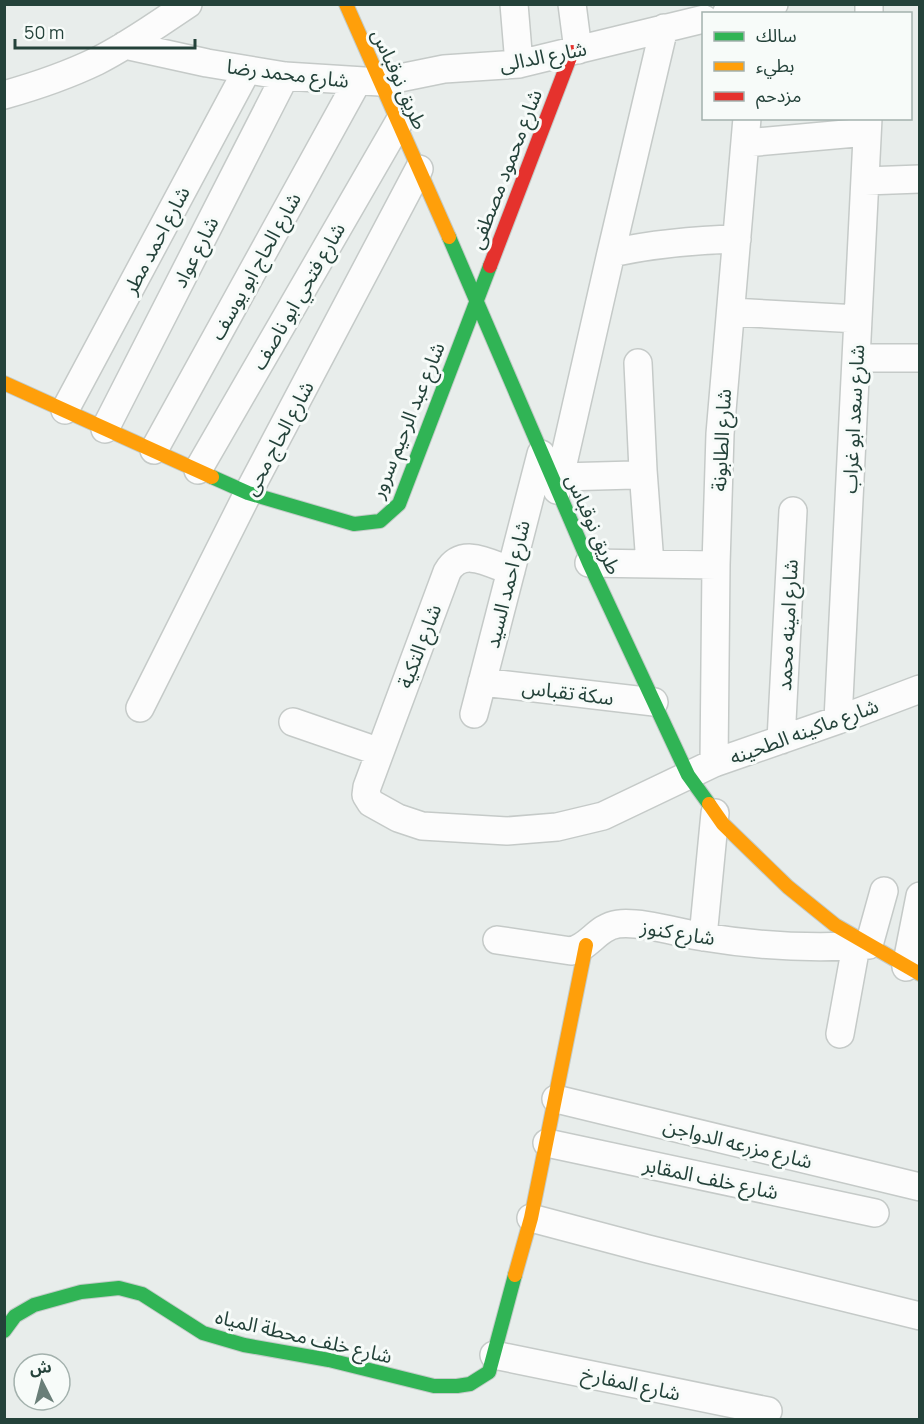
<svg xmlns="http://www.w3.org/2000/svg" width="924" height="1424" viewBox="0 0 924 1424" font-family="Manrope,'Noto Sans Arabic',sans-serif">
	<style>
		.lines { fill: none; stroke-linecap: round; stroke-linejoin: round }
		.street-casing { stroke: #c5cac8; stroke-width: 30 }
		.fast-casing { stroke: #c3cbc8; stroke-width: 16 }
		.slow-casing { stroke: #c3cbc8; stroke-width: 16 }
		.jam-casing { stroke: #c3cbc8; stroke-width: 16 }
		.street { stroke: #fcfcfc; stroke-width: 27 }
		.fast { stroke: #30b455; stroke-width: 14 }
		.slow { stroke: #ff9f0a; stroke-width: 14 }
		.jam { stroke: #e5322d; stroke-width: 14 }
		.labels { text-anchor: middle; dominant-baseline: central; stroke-width: 6; stroke-linejoin: round; paint-order: stroke }
		.street-label { font-size: 20px; fill: #24423a; stroke: #f7fbf9 }
	</style>
	<rect width="100%" height="100%" fill="#e8edeb"/>
	<g class="lines">
		<defs>
			<path id="street" d="M514,4l5,60
				M572,4l6,46
				M726,14l48,-10
				M869,14v-10
				M664,28l-53,225c42,-9 83,-13 126,-14
				M125,45l82,18 78,13 95,6 64,-13 75,-5 185,-45
				M4,95c32,-9 64,-20 93,-34 32,-16 61,-37 91,-57
				M746,143l121,-11
				M865,181l55,-2
				M731,312l127,7
				M856,358h64
				M65,410l182,-340
				M105,429l180,-353
				M154,450l203,-368
				M198,470l201,-348
				M643,470l7,94
				M561,477l73,-2 9,-5 -5,-107
				M557,490l54,-237
				M589,563l127,2
				M511,571c-22,-8 -49,-25 -64,1l-80,215 -1,8 5,8 27,15 24,8 85,5 50,-4 46,-11 111,-53 124,-43 82,-31
				M482,682l172,20
				M140,708l108,-215 171,-324
				M474,714l67,-260
				M838,720l30,-602
				M293,722l87,30
				M781,740l12,-229
				M714,763l2,-198 4,-131 27,-316
				M703,937l12,-124
				M497,940l74,11c19,-4 26,-24 47,-27 23,-3 61,9 86,13 54,9 110,12 165,8l15,-54
				M906,967l14,-71
				M840,1034l16,-88
				M556,1099l364,88
				M547,1143l328,70
				M531,1218l117,31 272,67
				M494,1355l274,56"/>
			<path id="fast" d="M449,237l140,326 99,212 21,29
				M212,477l36,16 106,31 26,-3 19,-17 91,-238
				M4,1331l11,-15 19,-11 47,-13 38,-4 23,6 61,39 41,12 85,15 105,26h23l13,-2 19,-12 26,-97"/>
			<path id="slow" d="M346,4l103,233
				M4,383l208,94
				M709,804l14,20 65,63 47,38 85,49
				M515,1275l16,-57 55,-273"/>
			<path id="jam" d="M490,266l82,-214"/>
		</defs>
		<use href="#street" class="street-casing"/>
		<use href="#fast" class="fast-casing"/>
		<use href="#slow" class="slow-casing"/>
		<use href="#jam" class="jam-casing"/>
		<use href="#street" class="street"/>
		<use href="#fast" class="fast"/>
		<use href="#slow" class="slow"/>
		<use href="#jam" class="jam"/>
	</g>
	<g class="labels">
		<g class="street-label">
			<text transform="translate(543 56) rotate(-11)">شارع الدالى</text>
			<text transform="translate(288 73) rotate(7)">شارع محمد رضا</text>
			<text transform="translate(400 79) rotate(66)">طريق نوقباس</text>
			<text transform="translate(505 169) rotate(-69)">شارع محمود مصطفى</text>
			<text transform="translate(156 240) rotate(-62)">شارع احمد مطر</text>
			<text transform="translate(195 252) rotate(-63)">شارع عواد</text>
			<text transform="translate(255 266) rotate(-61)">شارع الحاج ابو يوسف</text>
			<text transform="translate(298 296) rotate(-60)">شارع فتحي ابو ناصف</text>
			<text transform="translate(853 419) rotate(-87)">شارع سعد ابو غراب</text>
			<text transform="translate(407 420) rotate(-68)">شارع عبد الرحيم سرور</text>
			<text transform="translate(278 438) rotate(-62)">شارع الحاج محى</text>
			<text transform="translate(721 440) rotate(-87)">شارع الطابونة</text>
			<text transform="translate(594 524) rotate(66)">طريق نوقباس</text>
			<text transform="translate(507 584) rotate(-76)">شارع احمد السيد</text>
			<text transform="translate(787 625) rotate(-87)">شارع امينه محمد</text>
			<text transform="translate(419 646) rotate(-69)">شارع التكية</text>
			<text transform="translate(568 692) rotate(7)">سكة تقباس</text>
			<text transform="translate(804 731) rotate(-20)">شارع ماكينه الطحينه</text>
			<text transform="translate(678 932) rotate(9)">شارع كنوز</text>
			<text transform="translate(738 1143) rotate(14)">شارع مزرعه الدواجن</text>
			<text transform="translate(711 1178) rotate(12)">شارع خلف المقابر</text>
			<text transform="translate(304 1336) rotate(13)">شارع خلف محطة المياه</text>
			<text transform="translate(631 1383) rotate(12)">شارع المفارخ</text>
		</g>
	</g>
	<rect width="924" height="1424" fill="none" stroke="#24423a" stroke-width="12"/>
	<rect x="702" y="12" width="210" height="108" fill="#f7fbf9" stroke="#a3b1ad" stroke-width="1.5"/>
	<rect x="714" y="32" width="30" height="9" fill="#30b455" stroke="#a3b1ad" stroke-width="1.5"/>
	<text x="756" y="42" font-size="18" fill="#24423a">سالك</text>
	<rect x="714" y="62" width="30" height="9" fill="#ff9f0a" stroke="#a3b1ad" stroke-width="1.5"/>
	<text x="756" y="72" font-size="18" fill="#24423a">بطيء</text>
	<rect x="714" y="92" width="30" height="9" fill="#e5322d" stroke="#a3b1ad" stroke-width="1.5"/>
	<text x="756" y="102" font-size="18" fill="#24423a">مزدحم</text>
	<g transform="translate(42 1382) rotate(354)"><circle r="28" fill="#f7fbf9" stroke="#a3b1ad" stroke-width="1.5"/>
	<path d="M0-4.5L10 22L0 15L-10 22Z" fill="#697e78"/>
	<text y="-9" font-size="16" font-weight="bold" text-anchor="middle" fill="#24423a">ش</text>
	</g>
	<path d="M15 39v9h180v-9" fill="none" stroke="#24423a" stroke-width="3"/>
	<text x="24" y="39" font-size="18" fill="#24423a" stroke="#f7fbf9" stroke-width="4.5" paint-order="stroke">50 m</text>
</svg>
